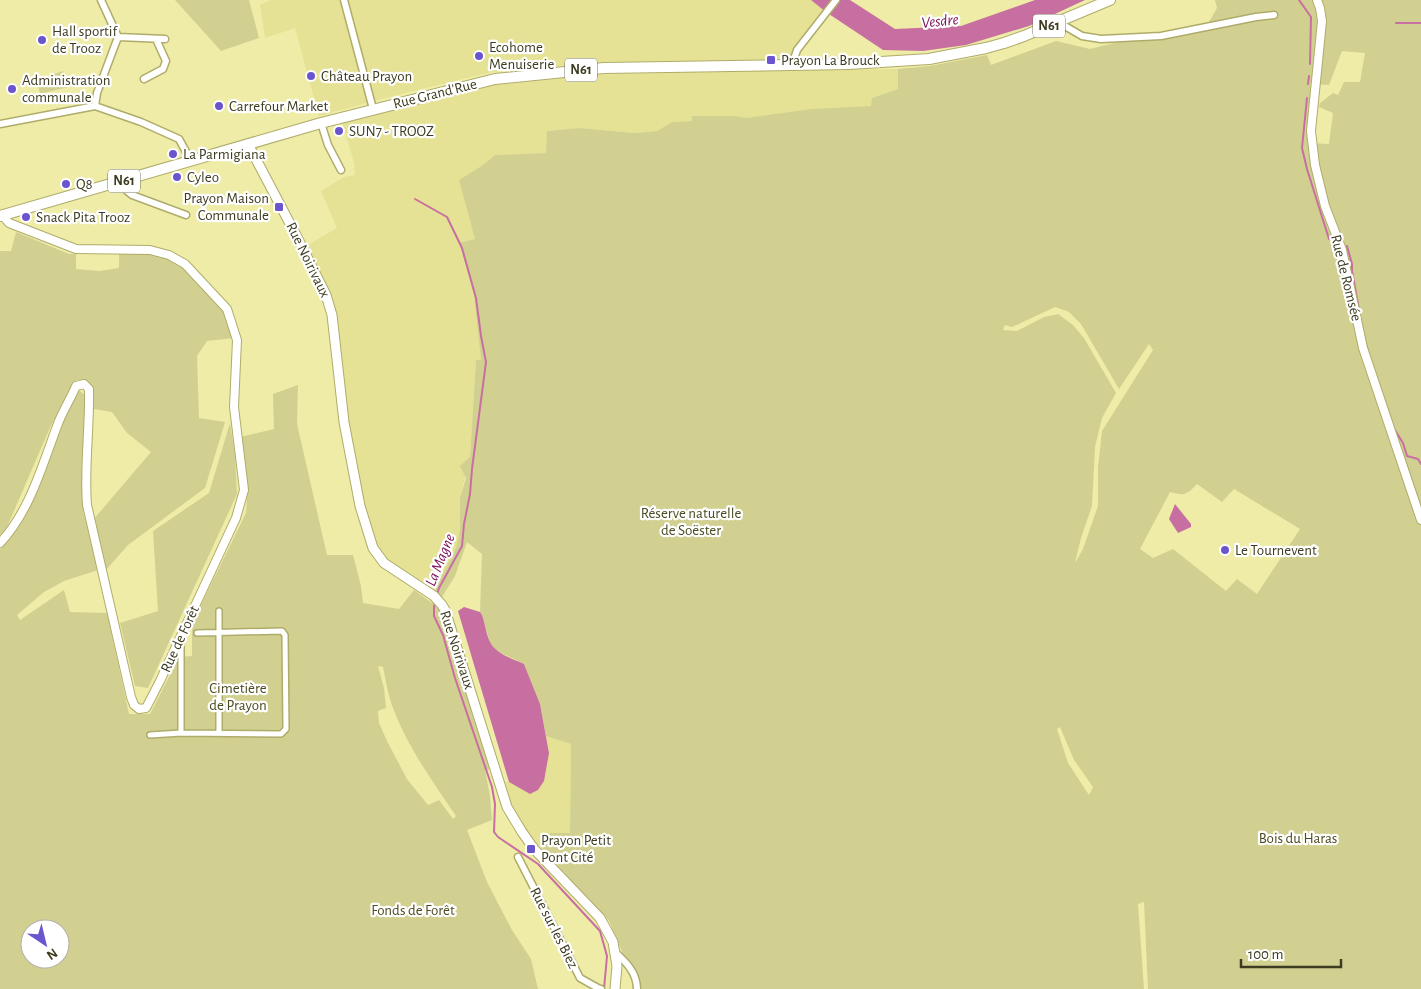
<svg xmlns="http://www.w3.org/2000/svg" width="1421" height="989" viewBox="0 0 1421 989" font-family="'Alegreya Sans',sans-serif">
	<style>
		.built { fill: #e5e295 }
		.green { fill: #d2d091; fill-rule: evenodd }
		.water { fill: #c86fa1 }
		.lines { fill: none; stroke-linecap: round; stroke-linejoin: round }
		.stream { stroke: #c86fa1; stroke-width: 2 }
		.pedestrian-casing { stroke: #afac6a; stroke-width: 8 }
		.minor-casing { stroke: #afac6a; stroke-width: 9 }
		.tertiary-casing { stroke: #afac6a; stroke-width: 10 }
		.secondary-casing { stroke: #afac6a; stroke-width: 11 }
		.primary-casing { stroke: #afac6a; stroke-width: 12 }
		.pedestrian { stroke: #fff; stroke-width: 5 }
		.minor { stroke: #fff; stroke-width: 6 }
		.tertiary { stroke: #fff; stroke-width: 8 }
		.secondary { stroke: #fff; stroke-width: 9 }
		.primary { stroke: #fff; stroke-width: 10 }
		.poi-dot { fill: #6a55ce; stroke: #fff; stroke-width: 2 }
		.labels { text-anchor: middle; dominant-baseline: central; stroke-width: 4.5; stroke-linejoin: round; paint-order: stroke }
		.shield { fill: #fff; stroke: #777663; stroke-width: 1 }
		.shield-label { font-size: 14px; font-weight: bold; fill: #3d3b20 }
		.poi-label { font-size: 15px; fill: #3d3b20; stroke: #fff; text-anchor: start }
		.street-label { font-size: 15px; fill: #3d3b20; stroke: #fff }
		.park-label { font-size: 15px; fill: #4d4b20; stroke: #fff }
		.water-label { font-size: 16px; font-style: italic; fill: #7b0d57; stroke: #fff }
	</style>
	<rect width="100%" height="100%" fill="#eeeca7"/>
	<path class="built" d="M270,0h541l15,12 -40,49 -184,1 -110,10 -107,26 -66,18 -24,-88 -30,10 -5,-33z
		M898,69v20l-26,9v8l-61,3 -65,9 -10,-2h-44v5l-20,1 -15,9 -22,2 -56,-5 -32,3 2,22 -54,2 -12,10 -24,15 17,60 -17,4 15,51 7,65 -5,1 -6,96 -10,41v31l-4,19 -22,43 -50,-31 -11,-17 -19,-80 -12,-83 -9,-79 -27,-55 31,-18 -16,-37 23,-14 11,-2 -1,-8 1,-1 -13,-44 124,-34 127,-13 137,-4z
		M546,736l25,8 -1,89 -21,8 -7,8 -11,-9 -19,-27 -9,-31h6l21,12 19,-41z"/>
	<path class="green" d="M175,0h74l10,38 -38,13z
		M1215,0h206v989h-273l-4,-87 -6,2 6,85h-505v-9l-5,-12 -11,-14 -14,-33 -67,-72 7,-8v-8h21l1,-89 -25,-8 -6,-32 -16,-40 -25,-12 -5,-4 -4,-5 -8,-28 -2,-3 2,-58 -15,-12 -12,34 -13,21 -8,-6 22,-43 4,-19v-31l6,-20 -6,-12 10,-9 6,-97h5l-7,-65 -15,-52 16,-4 -16,-59 24,-15 12,-10 51,-2 1,-22 32,-3 56,5 22,-2 15,-9 20,-1v-5h44l10,2 65,-9 60,-3 1,-8 26,-9v-20l32,-3 57,-11 4,10 65,-24 34,8 32,-8 84,-14 11,-19zM1342,51l23,2 -5,29h-16l-6,13 -5,-2 -13,10 -1,4 14,6 -4,31 -22,-1 6,-59 16,1zM1055,307l14,5 12,12 38,65 30,-45 4,6 -51,81 -4,36v39l-15,43 -8,14 6,-25 11,-32 3,-59 7,-29 14,-25 -32,-55 -11,-13 -15,-11 -14,3 -27,14 -14,-1 2,-5 7,2zM1197,484l25,18 12,-13 66,40 -43,65 -20,-15 -11,12 -53,-42 -20,9 -13,-9 30,-57c16,4 16,3 27,-8zM1060,727l14,33 19,27 -4,8 -21,-32 -11,-34z
		M63,71l5,16 -28,7 -3,-14z
		M16,232l53,22h7v15l23,2 20,-3v-16c16,1 35,0 49,7 18,8 42,34 53,50 6,8 9,19 13,29l-27,3 -10,15 2,62 26,4 -20,66 -77,57 -22,25 -13,-50 58,-68 -24,-19 -15,-21 -19,-3v-21l-6,-7 -10,-1 -8,10 -20,40 -42,97 -7,8v-284h11z
		M298,385l-1,39 30,131h26l8,31 2,17 36,6 15,-19 25,18 51,161 -5,1 5,26 2,24 -25,10 20,52 25,48 19,29 7,30h-538v-440l7,-7 19,-32 49,-118 5,-1 5,4 2,12 -5,77 1,27 15,59 -34,11 -20,11 -27,23 3,5 44,-30 6,22 37,1 22,101h21l29,-57 13,-1v-33l54,-110 2,-29 -8,-47 34,-8 -1,-35zM378,666l5,1c3,14 5,28 10,41 15,40 40,74 63,108l-3,3 -14,-19 -11,5 -21,-26 -20,-38 -8,-18 -1,-12 8,-3 -2,-20zM30,929h30v30h-30z
		M230,423l5,32 2,39 -89,194 -13,-2 -15,-63 38,-12 -5,-80 56,-38z"/>
	<path class="water" d="M811,0h39l45,29 66,-3 74,-26h50l-56,26 -63,19 -43,6 -40,-1 -57,-38z
		M1175,504l16,20v3l-13,6 -9,-14z
		M464,607l16,5 2,3c3,8 4,19 8,27 6,12 23,17 34,22l16,40 9,49 -5,28 -6,9 -8,4 -21,-12 -51,-171z"/>
	<g class="lines">
		<path class="stream" d="M1299,0l12,17 -1,47
			M1396,23h25
			M1308,84l1,-8
			M1307,98l-5,50 5,21 22,70
			M415,199l32,18 15,31 14,50 5,38 5,26 -14,107 -2,25 -6,30 -2,22 -23,42 -2,7
			M1347,246l5,18v7l8,44
			M1365,341l3,10
			M1370,358l23,69 10,16 4,13 11,3 3,5
			M435,602l-1,5v9l9,19 12,43 37,109 3,17 -1,28 4,5 40,27 62,67 7,25 -3,33"/>
		<defs>
			<path id="pedestrian" d="M181,641v92
				M219,733v-122
				M150,735l31,-2 100,1 5,-5 -1,-94 -3,-4 -85,2"/>
			<path id="minor" d="M344,0l29,109
				M1058,22l24,14 19,3 60,-3 95,-19 18,-2
				M118,37l47,2
				M792,65l5,-15 39,-50
				M144,79l19,-10 3,-8 -10,-22
				M95,106l2,-13 21,-56 -17,-37
				M321,123l7,22 13,25
				M0,124l95,-18 46,16 38,17 12,22
				M120,182l6,8 6,5 54,20
				M518,857l62,121 18,10 3,1
				M615,952c11,10 22,21 22,37"/>
			<path id="tertiary" d="M1317,0l3,8 2,13 -11,110 4,34 10,41 17,44 21,98 58,172
				M0,543c31,-33 43,-81 59,-122 5,-12 12,-23 17,-35l8,-2 5,5c1,39 -5,77 -2,116l44,192 3,8 5,4 7,-1 14,-27 76,-163 8,-28 -10,-83 3,-67 -10,-31 -42,-45 -16,-9 -19,-5 -74,-1 -67,-26 -6,-7"/>
			<path id="secondary" d="M248,144l49,93 29,58 6,20 12,107 16,84 13,42 11,15 50,33 8,9 3,5 62,197 15,25 12,17 66,69 13,24 4,24 -2,23"/>
			<path id="primary" d="M0,216l321,-93 174,-44 109,-11 245,-4 80,-5 57,-11 18,-5 20,-7 86,-36"/>
		</defs>
		<use href="#pedestrian" class="pedestrian-casing"/>
		<use href="#minor" class="minor-casing"/>
		<use href="#tertiary" class="tertiary-casing"/>
		<use href="#secondary" class="secondary-casing"/>
		<use href="#primary" class="primary-casing"/>
		<use href="#pedestrian" class="pedestrian"/>
		<use href="#minor" class="minor"/>
		<use href="#tertiary" class="tertiary"/>
		<use href="#secondary" class="secondary"/>
		<use href="#primary" class="primary"/>
	</g>
	<g class="poi-dot">
		<circle cx="42" cy="40" r="5"/>
		<circle cx="479" cy="56" r="5"/>
		<rect x="766" y="55" width="10" height="10" rx="2.5"/>
		<circle cx="311" cy="76" r="5"/>
		<circle cx="12" cy="89" r="5"/>
		<circle cx="219" cy="106" r="5"/>
		<circle cx="339" cy="131" r="5"/>
		<circle cx="173" cy="154" r="5"/>
		<circle cx="177" cy="177" r="5"/>
		<circle cx="66" cy="184" r="5"/>
		<rect x="274" y="202" width="10" height="10" rx="2.5"/>
		<circle cx="26" cy="217" r="5"/>
		<circle cx="1225" cy="550" r="5"/>
		<rect x="526" y="844" width="10" height="10" rx="2.5"/>
	</g>
	<g class="labels">
		<g class="shield">
			<rect x="1033" y="14.5" width="32" height="23" rx="4"/>
			<rect x="565" y="58.5" width="32" height="23" rx="4"/>
			<rect x="108" y="169.5" width="32" height="23" rx="4"/>
		</g>
		<g class="shield-label">
			<text x="1049" y="26">N61</text>
			<text x="581" y="70">N61</text>
			<text x="124" y="181">N61</text>
		</g>
		<g class="poi-label">
			<text x="52" y="31">Hall sportif<tspan x="52" dy="17">de Trooz</tspan></text>
			<text x="489" y="47">Ecohome<tspan x="489" dy="17">Menuiserie</tspan></text>
			<text x="781" y="60">Prayon La Brouck</text>
			<text x="321" y="76">Château Prayon</text>
			<text x="22" y="80">Administration<tspan x="22" dy="17">communale</tspan></text>
			<text x="229" y="106">Carrefour Market</text>
			<text x="349" y="131">SUN7 - TROOZ</text>
			<text x="183" y="154">La Parmigiana</text>
			<text x="187" y="177">Cyleo</text>
			<text x="76" y="184">Q8</text>
			<text x="269" y="198" text-anchor="end">Prayon Maison<tspan x="269" dy="17">Communale</tspan></text>
			<text x="36" y="217">Snack Pita Trooz</text>
			<text x="1235" y="550">Le Tournevent</text>
			<text x="541" y="840">Prayon Petit<tspan x="541" dy="17">Pont Cité</tspan></text>
		</g>
		<g class="street-label">
			<text transform="translate(435 94) rotate(-14)">Rue Grand'Rue</text>
			<text transform="translate(308 260) rotate(64)">Rue Noirivaux</text>
			<text transform="translate(1346 278) rotate(76)">Rue de Romsée</text>
			<text transform="translate(180 639) rotate(-65)">Rue de Forêt</text>
			<text transform="translate(457 650) rotate(72)">Rue Noirivaux</text>
			<text transform="translate(554 928) rotate(63)">Rue sur les Biez</text>
		</g>
		<g class="park-label">
			<text x="691" y="513">Réserve naturelle<tspan x="691" dy="17">de Soëster</tspan></text>
			<text x="238" y="688">Cimetière<tspan x="238" dy="17">de Prayon</tspan></text>
			<text x="1298" y="838">Bois du Haras</text>
			<text x="413" y="910">Fonds de Forêt</text>
		</g>
		<g class="water-label">
			<text transform="translate(940 21) rotate(-6)">Vesdre</text>
			<text transform="translate(440 560) rotate(-68)">La Magne</text>
		</g>
	</g>
	<g transform="translate(45 944) rotate(145)"><circle r="24" fill="#ffffff" stroke="#b1b1a6"/>
	<path d="M0-4L9 19L0 12L-9 19Z" fill="#6a55ce"/>
	<text y="-8" font-size="14" font-weight="bold" text-anchor="middle" fill="#3d3b20">N</text>
	</g>
	<path d="M1241 959v8h100v-8" fill="none" stroke="#3d3b20" stroke-width="2.5"/>
	<text x="1248" y="959" font-size="15" fill="#3d3b20" stroke="#ffffff" stroke-width="4" paint-order="stroke">100 m</text>
</svg>
